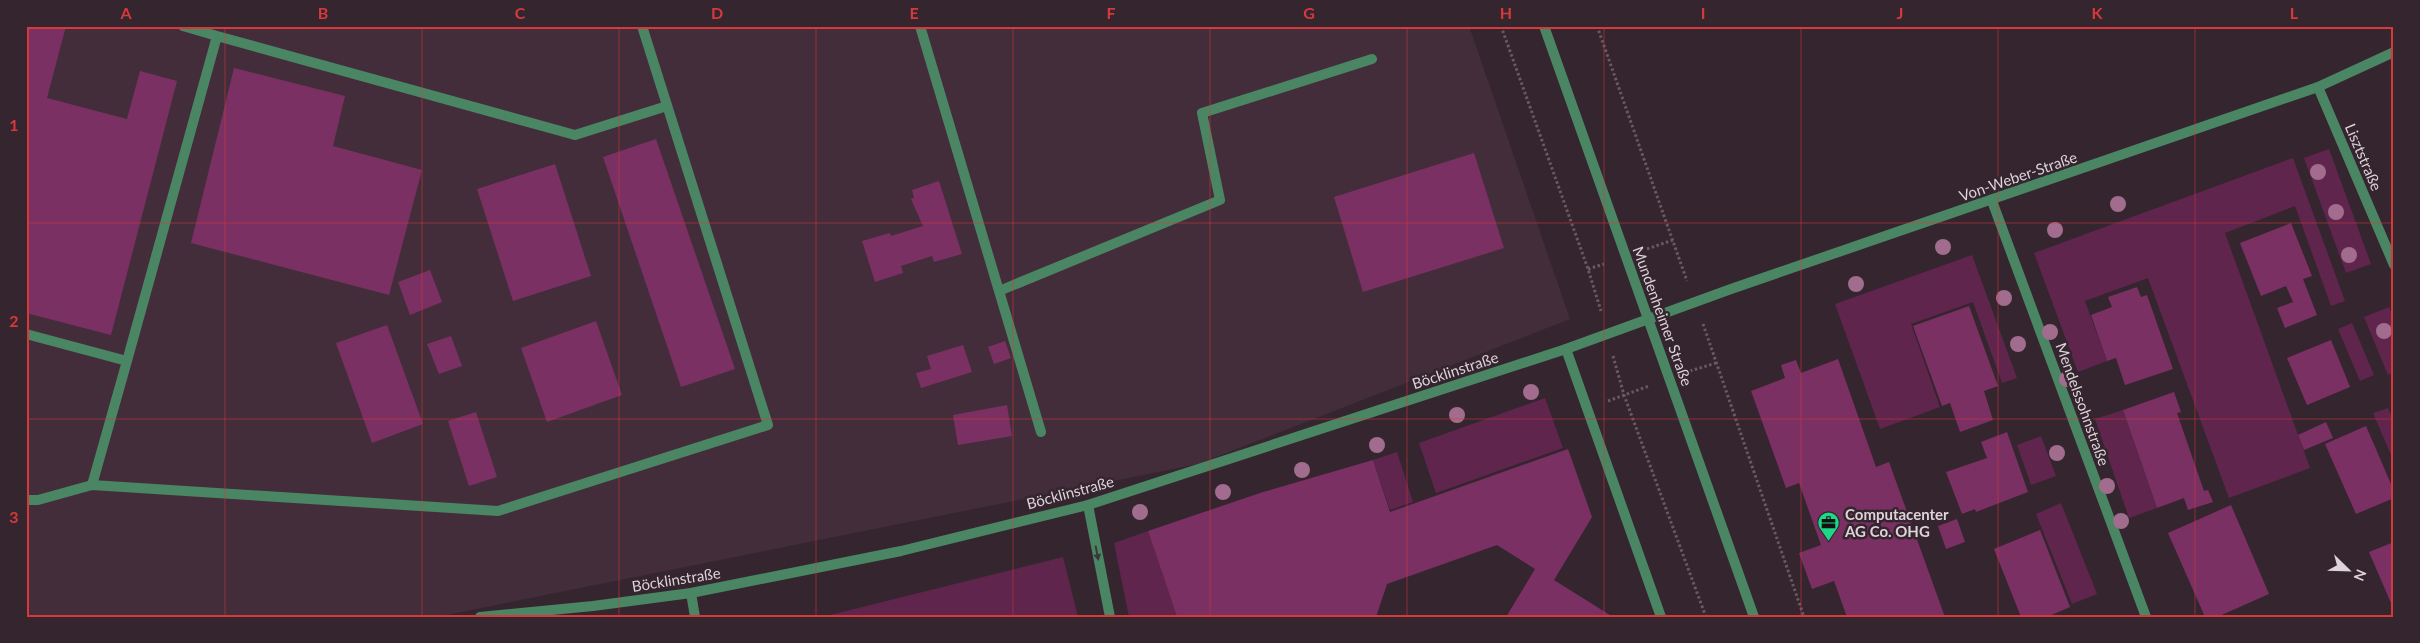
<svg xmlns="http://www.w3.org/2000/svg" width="2420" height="643" viewBox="0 0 2420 643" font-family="Lato,sans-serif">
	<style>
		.built { fill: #432d3a }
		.green { fill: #5f254d }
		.building { fill: #7b3063 }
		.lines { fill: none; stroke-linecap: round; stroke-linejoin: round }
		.path { stroke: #685962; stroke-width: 3; stroke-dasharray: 2.5 2.5; stroke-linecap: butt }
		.service { stroke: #4b8664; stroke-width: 10 }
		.minor { stroke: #4b8664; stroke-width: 10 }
		.tertiary { stroke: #4b8664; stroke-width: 10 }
		.tree { fill: #a26c8e }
		.oneway { fill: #39383a }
		.grid { fill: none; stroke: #d7393a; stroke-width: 1; stroke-opacity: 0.55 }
		.labels { text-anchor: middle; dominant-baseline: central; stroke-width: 5; stroke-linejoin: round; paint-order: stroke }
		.street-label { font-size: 15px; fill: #ded3d9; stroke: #35252f }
		.poi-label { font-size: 15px; font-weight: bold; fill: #ded3d9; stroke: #35252f; text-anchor: start }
		.neatline { fill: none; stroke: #d7393a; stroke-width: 2 }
		.grid-label { font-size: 16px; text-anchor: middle; font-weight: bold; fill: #d7393a }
	</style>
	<rect width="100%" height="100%" fill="#35252f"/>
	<path class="built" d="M26,26h1443l101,293 -372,145 -762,153h-410z"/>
	<path class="green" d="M2329,149l42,115 -25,9 -42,-115z
		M2293,158l52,143 -14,5 -36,-100 -70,27 85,235 -81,30 -81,-220 -63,23 22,60 -29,11 -44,-119z
		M1972,255l45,123 -15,5 -29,-81 -62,22 29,83 -60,22 -45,-125z
		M2389,307l5,12v53l-6,3 -24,-58z
		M2352,323l22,52 -14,6 -22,-52z
		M1545,398l18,50 -127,45 -17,-50z
		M2388,408l6,14v40l-21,-49z
		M2123,410l34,98 -28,10 -34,-99z
		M2041,436l15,40 -25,9 -14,-40z
		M1397,452l16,50 -23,8 -17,-50z
		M2061,503l36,91 -25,10 -36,-90z
		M1148,531l29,86h-48l-15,-74z
		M1063,557l15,60h-256z"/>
	<path class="building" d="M26,26h40l-19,72 80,21 13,-48 37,10 -66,254 -85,-22z
		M234,68l111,28 -12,50 89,24 -33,125 -198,-52z
		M656,139l79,230 -54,18 -78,-230z
		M1474,153l30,95 -141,44 -29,-95z
		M555,164l36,112 -78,25 -36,-112z
		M939,181l23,73 -28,8 -2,-6 -31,10 2,7 -28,9 -13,-41 28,-8 1,3 32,-10 -12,-27 3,-1 -2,-8z
		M2291,223l21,53 -9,3 14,36 -32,13 -8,-20 16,-6 -7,-16 -25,10 -21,-53z
		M430,270l12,32 -32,13 -12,-33z
		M2137,287l4,10 6,-2 26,74 -48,16 -9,-27 -9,3 -16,-46 21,-8 -4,-10z
		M1969,306l29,80 -14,5 9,29 -33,12 -10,-29 -8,3 -29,-80z
		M596,321l26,74 -75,27 -26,-74z
		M387,325l36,99 -51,19 -36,-100z
		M451,336l11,30 -23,8 -12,-30z
		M2331,340l19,47 -43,18 -20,-47z
		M1005,341l6,17 -17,6 -6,-17z
		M963,345l9,27 -51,16 -5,-15 15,-4 -4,-13z
		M1838,359l38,108 13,-5 56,155h-98l-13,-36 -22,8 -13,-36 22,-8 -22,-62 -13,5 -35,-97 34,-13 -4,-13 15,-5 5,13z
		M2174,392l7,20 -4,1 27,78 4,-1 5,12 -25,8 -4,-12 -27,10 -34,-98z
		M1007,405l5,31 -54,9 -5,-30z
		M476,412l21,65 -28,9 -21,-65z
		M2326,422l7,16 -29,12 -6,-15z
		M2366,426l28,65v7l-38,16 -31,-70z
		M2007,432l21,60 -52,20 -1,-3 -13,5 -16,-42 41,-14 -6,-16z
		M1568,449l24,68 -38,63 59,37h-107l29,-48 -38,-24 -110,39 -11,33h-199l-29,-86 115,-39 110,-32 17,52z
		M2231,505l38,89 -52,23h-12l-37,-84z
		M1957,519l8,23 -19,7 -8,-23z
		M2040,530l30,77 -23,10h-26l-27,-68z
		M2394,542v68l-25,-58z"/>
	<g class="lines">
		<path class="path" d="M1501,26l87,243 13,42
			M1597,26l90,255
			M1647,249l26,-9
			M1588,269l16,-5
			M1703,324l101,293
			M1613,356l11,39 82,222
			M1690,371l26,-8
			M1608,401l41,-15"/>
		<path class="service" d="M920,26l121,406
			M217,36l358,99 92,-29
			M999,291l221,-91 -18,-87 170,-54
			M26,334l101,27 90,-325 -34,-10
			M1566,349l95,268
			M92,485l35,-124
			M26,500h12l54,-15 406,26 270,-86 -126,-399"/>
		<path class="minor" d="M2318,87l76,178
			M1992,201l154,416
			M1088,505l22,112
			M691,593l4,24"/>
		<path class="tertiary" d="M1544,26l210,591
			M480,617l113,-11 98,-13 210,-42 187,-46 478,-156 165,-60 587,-202 76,-35"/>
	</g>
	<g class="tree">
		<circle cx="2318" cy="172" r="8"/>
		<circle cx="2118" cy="204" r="8"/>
		<circle cx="2336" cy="212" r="8"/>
		<circle cx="2055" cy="230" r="8"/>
		<circle cx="1943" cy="247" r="8"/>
		<circle cx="2349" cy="255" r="8"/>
		<circle cx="1856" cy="284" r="8"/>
		<circle cx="2004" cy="298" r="8"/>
		<circle cx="2384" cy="331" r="8"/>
		<circle cx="2050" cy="332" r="8"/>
		<circle cx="2018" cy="344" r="8"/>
		<circle cx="2067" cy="379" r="8"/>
		<circle cx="1531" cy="392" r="8"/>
		<circle cx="1457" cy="415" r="8"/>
		<circle cx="1377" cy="445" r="8"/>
		<circle cx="2057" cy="453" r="8"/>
		<circle cx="1302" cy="470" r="8"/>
		<circle cx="2107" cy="486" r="8"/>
		<circle cx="1223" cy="492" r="8"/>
		<circle cx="1140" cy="512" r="8"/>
		<circle cx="2121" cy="521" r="8"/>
	</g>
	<defs><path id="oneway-solid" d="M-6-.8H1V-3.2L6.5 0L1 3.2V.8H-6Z" transform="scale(1.25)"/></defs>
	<use class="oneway" href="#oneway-solid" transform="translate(1097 553) rotate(79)"/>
	<path class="grid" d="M225,26v591M422,26v591M619,26v591M816,26v591M1013,26v591M1210,26v591M1407,26v591M1604,26v591M1801,26v591M1998,26v591M2195,26v591M26,223h2368M26,419h2368"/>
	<defs>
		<symbol id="office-pin" viewBox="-11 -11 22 30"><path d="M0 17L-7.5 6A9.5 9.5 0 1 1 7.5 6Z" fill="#1bd988" stroke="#35252f"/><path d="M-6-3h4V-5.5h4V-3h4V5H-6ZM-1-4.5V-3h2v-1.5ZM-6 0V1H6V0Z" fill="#111"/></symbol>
	</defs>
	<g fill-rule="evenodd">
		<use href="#office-pin" x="1816" y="510" width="25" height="34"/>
	</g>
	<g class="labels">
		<g class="street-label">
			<text transform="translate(2364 157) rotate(67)">Lisztstraße</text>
			<text transform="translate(2018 176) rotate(-19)">Von-Weber-Straße</text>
			<text transform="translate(1663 316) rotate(70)">Mundenheimer Straße</text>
			<text transform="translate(1455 370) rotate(-18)">Böcklinstraße</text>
			<text transform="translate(2083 404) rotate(70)">Mendelssohnstraße</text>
			<text transform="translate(1070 492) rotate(-15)">Böcklinstraße</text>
			<text transform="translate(676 579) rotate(-9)">Böcklinstraße</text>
		</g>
		<g class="poi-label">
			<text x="1845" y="514">Computacenter<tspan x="1845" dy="17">AG Co. OHG</tspan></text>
		</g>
	</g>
	<rect width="2420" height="643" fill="none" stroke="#35252f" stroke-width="55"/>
	<g transform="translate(2348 570) rotate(113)" stroke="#35252f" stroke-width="4" paint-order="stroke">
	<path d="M0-4L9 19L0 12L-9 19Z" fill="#ded3d9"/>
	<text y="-8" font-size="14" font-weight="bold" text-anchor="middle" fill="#ded3d9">N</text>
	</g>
	<rect x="28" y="28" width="2364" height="588" class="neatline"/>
	<g class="grid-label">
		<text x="126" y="19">A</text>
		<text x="323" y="19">B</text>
		<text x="520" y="19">C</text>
		<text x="717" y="19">D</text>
		<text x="914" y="19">E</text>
		<text x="1111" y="19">F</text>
		<text x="1309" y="19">G</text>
		<text x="1506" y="19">H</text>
		<text x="1703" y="19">I</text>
		<text x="1900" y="19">J</text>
		<text x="2097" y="19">K</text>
		<text x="2294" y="19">L</text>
		<text x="14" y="131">1</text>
		<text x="14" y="327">2</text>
		<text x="14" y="523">3</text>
	</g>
</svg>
